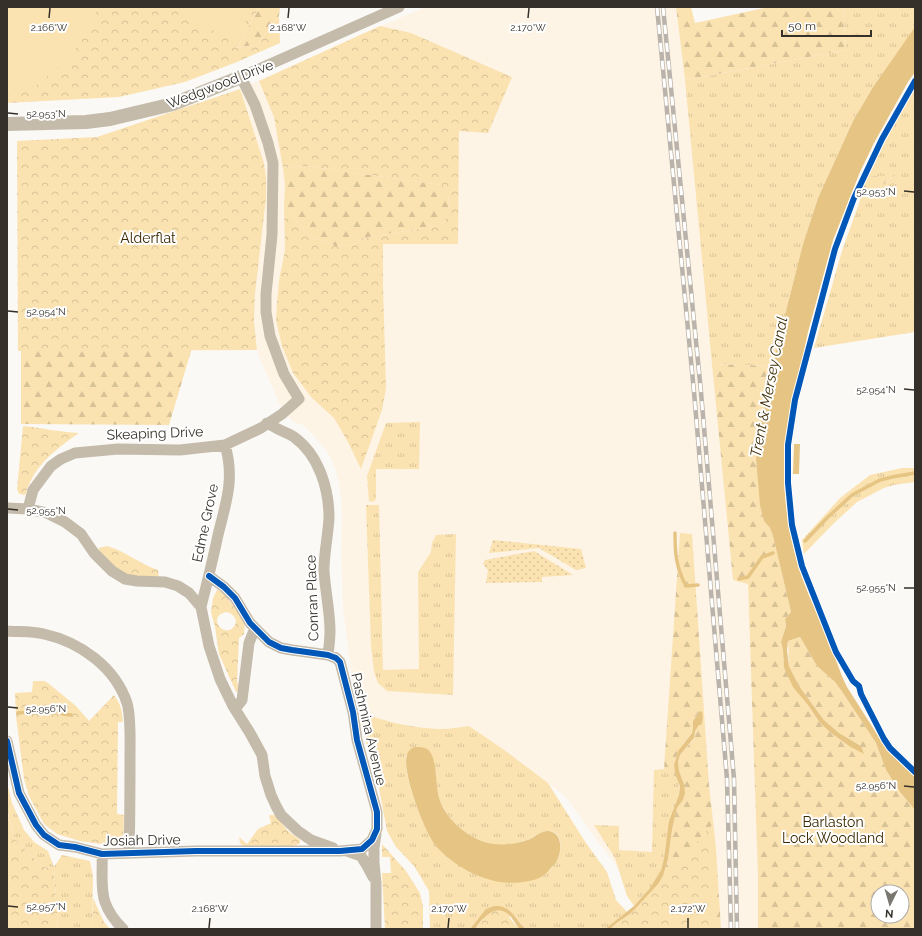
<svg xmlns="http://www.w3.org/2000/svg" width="922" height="936" viewBox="0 0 922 936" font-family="Raleway,sans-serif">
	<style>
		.built { fill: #fdf4e6 }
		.grass { fill: url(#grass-tufts); fill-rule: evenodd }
		.forest { fill: url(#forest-firs); fill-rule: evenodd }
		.park { fill: url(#park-crowns); fill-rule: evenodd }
		.garden { fill: url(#garden-dots) }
		.pitch { fill: #fbe2b1 }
		.water { fill: #e6c584 }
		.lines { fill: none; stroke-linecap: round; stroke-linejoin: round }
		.stream { stroke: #e6c584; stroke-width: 3.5 }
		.minor { stroke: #c4bbab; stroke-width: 11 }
		.tertiary { stroke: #c4bbab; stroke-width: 14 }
		.rail-casing { stroke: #b9b3ab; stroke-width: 4.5 }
		.rail { stroke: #fff; stroke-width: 3; stroke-dasharray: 9; stroke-linecap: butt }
		.cycleway-casing { stroke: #fff; stroke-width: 8 }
		.cycleway { stroke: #0057b8; stroke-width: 6 }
		.ticks { fill: none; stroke: #35312a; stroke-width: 1.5 }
		.labels { text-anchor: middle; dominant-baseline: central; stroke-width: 4; stroke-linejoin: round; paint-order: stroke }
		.street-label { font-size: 14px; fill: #35312a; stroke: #fff }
		.park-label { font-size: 14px; fill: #3a2800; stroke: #fff }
		.water-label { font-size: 15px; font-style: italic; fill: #412f06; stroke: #fff }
		.ticks-label { font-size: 10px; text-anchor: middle; fill: #35312a; stroke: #fff; stroke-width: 4; stroke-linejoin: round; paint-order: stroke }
	</style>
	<defs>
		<pattern id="grass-tufts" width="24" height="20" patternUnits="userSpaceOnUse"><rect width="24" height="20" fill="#fbe2b1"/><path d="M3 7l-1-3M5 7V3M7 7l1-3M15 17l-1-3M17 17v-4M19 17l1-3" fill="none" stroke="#d8c298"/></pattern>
		<pattern id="forest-firs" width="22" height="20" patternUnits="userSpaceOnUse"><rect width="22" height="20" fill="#fbe2b1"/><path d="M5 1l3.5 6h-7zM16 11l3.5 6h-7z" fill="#d8c298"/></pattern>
		<pattern id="park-crowns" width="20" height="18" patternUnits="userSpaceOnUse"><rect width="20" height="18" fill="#fbe2b1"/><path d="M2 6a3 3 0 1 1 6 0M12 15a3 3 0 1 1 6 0" fill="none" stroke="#d8c298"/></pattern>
		<pattern id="garden-dots" width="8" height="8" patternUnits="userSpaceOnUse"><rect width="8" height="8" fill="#fbe2b1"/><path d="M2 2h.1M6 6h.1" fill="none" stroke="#d8c298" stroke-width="1.8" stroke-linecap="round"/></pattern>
	</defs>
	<rect width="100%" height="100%" fill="#fbf9f6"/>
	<path class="built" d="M426,7h250l9,73 48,500 15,3 10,295v51h-46l-51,-46 -34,-2 -62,-85 -62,-47 -34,-23 -28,3 -28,-3 -40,-9 -16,-6 -2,-9 -12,-93 -2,-59 1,-34 -2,-29 -4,-16 -5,-12 -5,-9 -21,-24 -13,-5 -13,-18 -9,-21 -11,-25 -2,-7 -3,-29 1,-27 7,-64 4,-53 -2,-14 -24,-74 140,-63z"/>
	<path class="grass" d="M843,7h72v21l-42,59 -20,34 -35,77 -15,46 -31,122 -60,-2 -27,-284 161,-30z
		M915,88v244l-101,16 28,-97 16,-45 36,-30 -27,1 36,-70z
		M420,422l-1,47h-43v30l-3,3 -4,-1 -2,-25 19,-53z
		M902,468h13v14l-21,3 -10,3 -27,14 -24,22 -29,30 -2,-14 38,-42 30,-23z
		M366,505h13l4,165 36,-1 -1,-97 13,-20 1,-9 4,-8 20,-1 -3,161 -66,-4 -9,-8 -4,-11 -3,-27z
		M357,711c26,10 55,17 83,18 10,0 19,-2 29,-3l34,23 45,34 38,60 21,29 9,28 11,12 -22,17h-79l-12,-13 -36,3 -8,10h-40l-1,-38 -15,-25 -18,-19 -9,-16 -8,-43zM406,755l30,17c0,9 0,19 3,27 11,27 40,49 70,46 6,-1 14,-4 20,-6 7,-3 13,-9 20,-8 14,1 13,19 9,27 -2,5 -6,9 -9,13l-121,-39c-10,-21 -24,-54 -22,-77z
		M664,769c13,8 17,9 15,26l-14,53 -1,10 -3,12 -11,18 -16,18 -7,-10 -12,-38 -21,-33 25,1v24l33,2 2,-82z
		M7,783l5,20 12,27 10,12 14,9 6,16 8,-12 28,6 3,15 -1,53h-34l-4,-61 -11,-1 -28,-28 -8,-29z"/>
	<path class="forest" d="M259,7h21l-1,9 -21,28 -21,4z
		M676,7h15l4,16 74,-16h74l3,43 -161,30z
		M306,166l136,19 6,9 1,17 -5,11 -5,3 -15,3 -61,10 -11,7 -17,1 -25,-10 -26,-29 1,-22 -2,-17z
		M895,175l-37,31 9,-29z
		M21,348h171l-23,77 -148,-1z
		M712,364l60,2 -14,73 -2,20 8,62 6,7 3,8 18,76 -6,7 1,7 -5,16 2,8 1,18 36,55 11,10 18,13h12l-22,-13 -15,-13 -25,-34 -10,-20 -1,-25 12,-4 17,29 18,16 6,8 35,53 10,27 14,22 15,18v119h-157v-51l-10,-294 -15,-4zM878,892h24v24h-24z
		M680,533l12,1 17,251 7,63 5,81h-84l1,-23 25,-30 5,-17 4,-29 3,-14 2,-8 6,-8 1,-16 -5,-13 -1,-10 2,-6 14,-16 1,-8 4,-6 1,-14 -7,10c0,2 0,4 0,6 0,5 -3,8 -6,12 -9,12 -16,22 -11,38l-12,-8z"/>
	<path class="park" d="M7,7h252l-22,41 21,-4 21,-28 1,27 -43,19 -52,20 -66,15 -112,6z
		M380,26l31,7 101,44 -24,56 -29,-2 -1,113h-75v42l3,102 -4,22 -21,59 -13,-27 -14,-24 -22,-20 -19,-25 -11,-27 -6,-26 1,-17 2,-22 6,-31 -1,-43 26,29 25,10 17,-1 11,-7 61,-10 15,-3 5,-3 5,-11 -1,-17 -6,-9 -136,-19 -23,2 -9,-51 -15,-36z
		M240,89l24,74 2,14v21l-11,96 -1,27 3,29 -239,1 -1,-210 80,-4z
		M23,426c19,2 37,6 56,7 -19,13 -39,28 -49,49 -2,4 -3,9 -5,13l-6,-1 -2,-5z
		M107,546c18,5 33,18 51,24l1,7c-8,0 -17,1 -25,0 -16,-3 -29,-15 -36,-29z
		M217,590l3,1 3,2 22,27 -1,14 -5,4 -2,44 3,7 -4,3 -17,-38 -4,-27 -4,-15 2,-14zM226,612c6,1 12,6 9,13 -9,16 -30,-8 -9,-13z
		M33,681h11l4,2 28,23 13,15 25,-26c7,10 8,15 9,27h-5l-1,92 7,1c-1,10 2,22 -6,30l-17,-1 -21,-3 -23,-7 -13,-10 -15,-28 -5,-17 -8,-63 -1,-23 17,-1z
		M7,811l8,28 28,28 11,1 4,61h-51z
		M269,815h6l13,16 12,9v3l-3,2 -5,1h-49l-3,-3 -1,-6 8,7 11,-15 13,-6z
		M712,825v104h-102l8,-7 12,-8 28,-30 3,-1z
		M382,844l24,27 14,22 3,14v22h-38l-3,-56h9l-1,-16h-8z
		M93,898l11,24 6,7h-18z
		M499,910l6,2 14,17h-44l12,-15 5,-3z"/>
	<path class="garden" d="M493,540l88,9 5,19 -10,2 -37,-22 -50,5z
		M534,551l39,24 -31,2v5l-56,1 2,-13 -5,-6 2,-4z"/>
	<path class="pitch" d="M7,7h92l-29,52 -35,27 -28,5z
		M177,7h77l-20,35 -58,-32z"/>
	<path class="water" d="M915,27v45l-7,10 -34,61 -14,29 -27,68 -25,92 -22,104c-5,45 0,92 14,135 7,22 18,44 27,65 7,17 12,35 20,51l33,52 11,13 24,24v34l-15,-18 -14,-22 -10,-27 -35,-53 -6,-8 -18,-16 -17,-29 -12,4 -1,9 2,16 10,20 25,34 15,13 22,13 3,8 -15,-8 -18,-13 -11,-10 -12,-18 -15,-18 -9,-19 -1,-18 -2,-8 5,-16 -1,-7 6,-7 -18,-76 -3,-8 -6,-7 -4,-16 -4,-46 2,-20 14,-73 31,-122 15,-46 35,-77 20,-34z
		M794,444h6l-1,30h-6z
		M700,711l2,1c1,4 1,9 -1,13h-2l-4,6 -1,7 -14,17 -2,6 1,10 5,13 1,9 -2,7 -6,8 -2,8 -3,14 -4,29 -5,17 -5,8 -22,24 -6,6 -12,8 -8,7h-5l29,-23 16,-18 11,-18 3,-12 5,-37 10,-26 1,-9 -5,-12 -1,-9 4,-14 14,-18 1,-5v-7z
		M415,747c4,0 8,0 12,2 11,7 8,37 12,49 3,11 12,22 20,29 21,19 45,22 71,12 6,-3 12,-9 19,-8 13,2 13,18 9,27 -1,4 -4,7 -7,10 -8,10 -17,13 -29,14 -30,5 -66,-13 -86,-36 -11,-13 -35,-75 -29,-91 1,-4 4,-7 8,-8z
		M494,906c18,-1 20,13 32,23h-7c-3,-5 -9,-15 -14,-17 -12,-7 -24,8 -30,17h-5l16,-20z"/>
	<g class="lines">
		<path class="stream" d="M675,533c0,21 1,34 11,53l12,-1
			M805,541l23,-24 24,-22 28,-15 12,-3 23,-4
			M739,579l9,-2 14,-20 11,-4
			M18,713l11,-1 18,-5 4,1 12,6 8,1"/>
		<path class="minor" d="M267,423c4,2 7,4 11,6 5,3 11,4 16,8 25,18 35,52 35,81 -1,18 -5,35 -5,52 1,20 6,41 6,61 0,8 -1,16 -2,24
			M7,508l21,1 19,4 18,9 16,12 13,19 18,18 13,8 12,2 28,1 13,4 11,7 12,14 8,39 11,33 13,27 17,27 12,22 3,21 6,19 5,11 5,9 17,16 13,9 22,8
			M28,509l5,-19 18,-24 10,-7 14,-6 43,-4 62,1 45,-5 36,-17 21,-14 17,-15 -15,-25 -14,-38 -4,-24v-18l6,-59 1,-72 -5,-20 -13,-38 -14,-28 158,-70
			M201,607c6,-24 12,-48 17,-72 8,-33 17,-56 7,-90
			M7,631c12,1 25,0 37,3 36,8 71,33 83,69 4,13 3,37 3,52 0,32 0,65 -1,97
			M235,709l7,-9 7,-57 6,-15
			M7,741l12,52 17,32 8,10 15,10 16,2 27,7 94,-3h144l22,-2 10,-9 5,-11v-17l-20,-72 -4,-28 -13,-50 -4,-4 -8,-3 -36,-5 -11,-2 -12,-6 -19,-19 -15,-25 -11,-11 -15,-11
			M347,851l14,5 5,8 7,13
			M102,854c1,15 -2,34 3,48 3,9 11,20 18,27
			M376,929v-46l-2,-20v-15l2,-14"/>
		<path class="tertiary" d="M7,124l79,-2 24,-3 63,-15 68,-27"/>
		<defs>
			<path id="rail" d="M657,7l37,385 33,387 4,150
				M663,7l38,385 33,387 3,150"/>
		</defs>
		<use href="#rail" class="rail-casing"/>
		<use href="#rail" class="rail"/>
		<defs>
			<path id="cycleway" d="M915,81l-33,58 -28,59 -19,51 -40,151 -7,45v38l4,42 10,41 34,86 17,29 6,5 2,8 23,45 6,9 25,24
				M7,741l12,52 17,32 8,10 15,10 16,2 27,7 94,-3h144l22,-2 10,-9 5,-11v-17l-20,-72 -4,-28 -13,-50 -4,-4 -8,-3 -36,-5 -11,-2 -12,-6 -19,-19 -15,-25 -11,-11 -15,-11"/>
		</defs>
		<use href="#cycleway" class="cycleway-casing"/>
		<use href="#cycleway" class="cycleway"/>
	</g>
	<path class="ticks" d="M49,18l1,-10M288,18l1,-10M528,18l1,-10M8,113l10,1M904,191l10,1M8,311l10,1M904,389l10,1M8,509l10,1M904,588h10M8,707l10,1M904,786l10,1M8,906l10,1M209,928l1,-10M448,928l1,-10M688,928v-10"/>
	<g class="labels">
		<g class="street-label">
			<text transform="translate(220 84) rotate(-21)">Wedgwood Drive</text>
			<text transform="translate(155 433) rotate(-2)">Skeaping Drive</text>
			<text transform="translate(205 523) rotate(-78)">Edme Grove</text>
			<text transform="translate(312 598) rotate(-92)">Conran Place</text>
			<text transform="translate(369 729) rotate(77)">Pashmina Avenue</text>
			<text transform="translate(142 840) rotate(-1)">Josiah Drive</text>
		</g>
		<g class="park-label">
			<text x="148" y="238">Alderflat</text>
			<text x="833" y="822">Barlaston<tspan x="833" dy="16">Lock Woodland</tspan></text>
		</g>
		<g class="water-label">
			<text transform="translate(769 387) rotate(-79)">Trent &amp; Mersey Canal</text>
		</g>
	</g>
	<g class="ticks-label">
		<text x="49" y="31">2.166°W</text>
		<text x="288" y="31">2.168°W</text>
		<text x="528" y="31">2.170°W</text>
		<text x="46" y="117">52.953°N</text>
		<text x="876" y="195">52.953°N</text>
		<text x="46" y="315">52.954°N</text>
		<text x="876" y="393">52.954°N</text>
		<text x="46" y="514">52.955°N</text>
		<text x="876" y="591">52.955°N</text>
		<text x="46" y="712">52.956°N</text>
		<text x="876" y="789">52.956°N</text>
		<text x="46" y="910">52.957°N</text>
		<text x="210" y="912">2.168°W</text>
		<text x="449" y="912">2.170°W</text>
		<text x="688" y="912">2.172°W</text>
	</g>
	<rect width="922" height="936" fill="none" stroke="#35312a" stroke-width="16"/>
	<g transform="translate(890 904) rotate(185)"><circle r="19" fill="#ffffff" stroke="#aeadaa"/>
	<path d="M0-3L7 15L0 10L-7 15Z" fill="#7a7771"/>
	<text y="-6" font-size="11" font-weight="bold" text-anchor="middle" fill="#35312a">N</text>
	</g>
	<path d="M782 30v6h89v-6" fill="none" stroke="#35312a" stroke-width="2"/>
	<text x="788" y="30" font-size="12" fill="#35312a" stroke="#ffffff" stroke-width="3" paint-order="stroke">50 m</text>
</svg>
